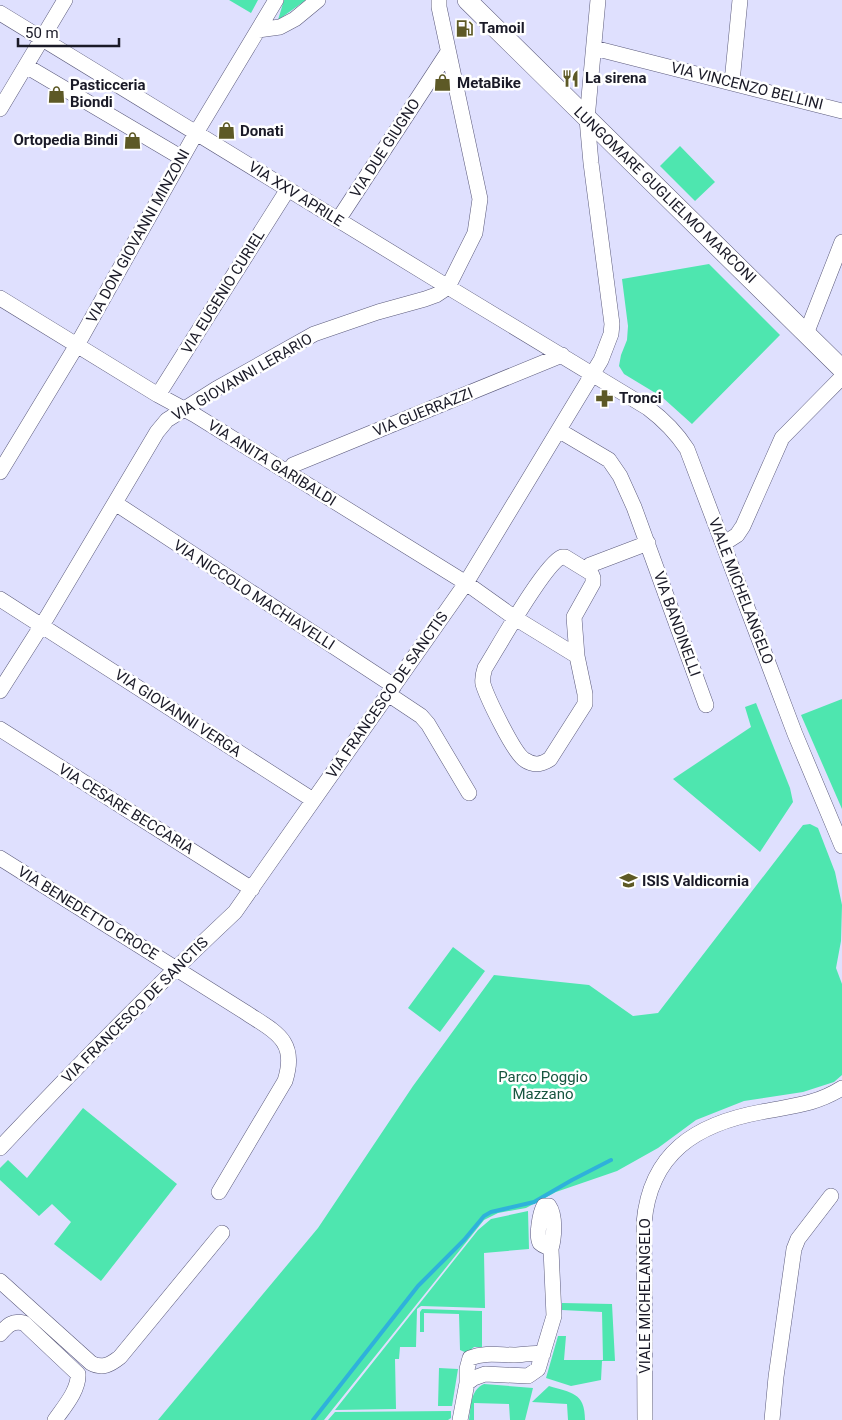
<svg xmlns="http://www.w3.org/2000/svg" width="842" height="1420" viewBox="0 0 842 1420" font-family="Roboto,sans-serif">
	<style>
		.green { fill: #4ee6af }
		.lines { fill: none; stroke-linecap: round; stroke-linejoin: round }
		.stream { stroke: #2fb1db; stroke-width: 4 }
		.minor-casing { stroke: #5c5b7c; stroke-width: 16 }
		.tertiary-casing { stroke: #5c5b7c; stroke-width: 20 }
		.minor { stroke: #fff; stroke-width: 15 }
		.tertiary { stroke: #fff; stroke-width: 19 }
		.labels { text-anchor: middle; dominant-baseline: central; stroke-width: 5; stroke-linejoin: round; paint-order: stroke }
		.poi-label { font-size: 15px; font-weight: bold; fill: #1a1a27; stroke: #fff; text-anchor: start }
		.street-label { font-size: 15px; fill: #1a1a27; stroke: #fff }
		.park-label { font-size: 15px; fill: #17553f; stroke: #fff }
	</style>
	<rect width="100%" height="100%" fill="#dfe0fe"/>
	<path class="green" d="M229,0h29l-7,13z
		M284,0h22l-28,20z
		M680,146l35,36 -20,19 -35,-35z
		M709,264l71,71 -88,89 -30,-27 -38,-23 -5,-8 2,-11 6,-15 1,-14 -6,-47z
		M842,699v110l-41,-94z
		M756,703l34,85 3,14 -33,50 -87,-73 78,-52 -6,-20z
		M810,824l8,4 17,44 7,33 -1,36 -5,27 6,16v91l-8,7 -31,10 -59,9 -48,19 -38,28 -41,23 -61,21 -30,16 -28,5 -14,7 -160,200h-166l160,-192 95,-142 81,-111 95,10 44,31 25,-3 145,-188z
		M453,947l32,24 -45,61 -32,-24z
		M83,1108l94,76 -76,97 -47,-37 17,-22 -19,-18 -13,12 -39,-36v-12l8,-8 19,18z
		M528,1211l1,38 -45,4 1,55 -64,-2 -4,3 -1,38h-16l-1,12h-4l1,50 -61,1 143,-180 13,-11z
		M562,1303l50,1 3,57h-13l-1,19 -30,6 -25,-8 12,-42h8l-2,24h39l-1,-48 -40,-2z
		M422,1309l60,2v36h-8l-7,6 -7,-3 -1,-36 -35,-1v19h-4v-20z
		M439,1368l19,1 -6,37h-14z
		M484,1384l49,4 -8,32h-15l-1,-16 -35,-1v17h-5c2,-13 1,-30 15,-36z
		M549,1386c22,7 36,6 36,34h-17l-1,-16 -35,-2z
		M451,1411v7l-3,2h-120l7,-8z"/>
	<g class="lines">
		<path class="stream" d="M313,1420l105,-134 46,-46 20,-24 7,-4 43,-10 38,-22 39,-20"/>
		<defs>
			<path id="minor" d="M0,13l448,274 200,121c16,12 28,24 39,41l108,285 47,112
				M258,30l22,-3 15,-8 23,-19
				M594,48l248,63
				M26,66l156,92
				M732,82l8,-82
				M0,109l65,-109
				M338,220l110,-168
				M0,298l158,97 37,20 271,168 49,35 62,38
				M806,334l36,-92
				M158,395l130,-206
				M560,431l49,29 11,16 14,31 72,198
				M0,472l77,-127 119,-212 80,-133
				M288,473l5,-8 269,-110
				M115,503l279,183
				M723,544l14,-9 6,-9 39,-88 60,-61
				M562,557h3l26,16 2,5v5l-19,34 3,39 8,38v10l-35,55c-9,6 -16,7 -25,1 -11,-6 -38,-63 -42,-76 -1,-6 0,-10 2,-16 12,-19 60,-105 77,-111z
				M585,569l5,-4 58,-22
				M0,599l313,201
				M0,691l47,-74 110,-185 10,-12 49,-31 98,-55 64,-22 47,-13 11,-4 12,-8 27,-54 5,-34 -41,-192v-7
				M388,694l33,22 7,8 41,69
				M0,729l252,160
				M0,858l245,154c30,20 53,28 40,69l-66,111
				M0,1148c76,-81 154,-160 235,-236l7,-10 224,-319 135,-223 10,-26 1,-10 -21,-161 -4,-44 11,-119
				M0,1281l91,82c11,6 19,2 29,-6l102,-124
				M0,1334c7,-8 12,-14 24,-11l54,51c1,16 -14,33 -23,46
				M467,1383v-14l3,-11c15,-6 29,-3 44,-3 10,0 19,-3 29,-1
				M460,1420l7,-37 7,-5 11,-4 43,2 10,-7 16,-53 -3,-67c3,-11 5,-33 -2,-43h-5c-4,7 -8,30 -4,37 3,3 8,4 11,6
				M645,1420l-1,-197c6,-70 52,-99 117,-111 30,-6 54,-7 81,-24
				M772,1420l4,-43 18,-128 4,-10 33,-43"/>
			<path id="tertiary" d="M467,0l375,369"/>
		</defs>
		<use href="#minor" class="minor-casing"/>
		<use href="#tertiary" class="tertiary-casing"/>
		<use href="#minor" class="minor"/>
		<use href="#tertiary" class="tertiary"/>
	</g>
	<defs>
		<symbol id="fuel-bare" viewBox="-9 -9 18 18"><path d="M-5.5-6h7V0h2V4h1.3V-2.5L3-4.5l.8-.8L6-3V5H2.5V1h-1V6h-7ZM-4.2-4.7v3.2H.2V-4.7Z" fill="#5d5926" stroke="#fff" stroke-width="2.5" paint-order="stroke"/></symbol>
		<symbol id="restaurant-bare" viewBox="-9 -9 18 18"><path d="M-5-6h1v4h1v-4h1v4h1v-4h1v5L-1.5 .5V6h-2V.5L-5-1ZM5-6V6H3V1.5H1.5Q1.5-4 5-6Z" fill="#5d5926" stroke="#fff" stroke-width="2.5" paint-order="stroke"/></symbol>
		<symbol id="shop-bare" viewBox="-9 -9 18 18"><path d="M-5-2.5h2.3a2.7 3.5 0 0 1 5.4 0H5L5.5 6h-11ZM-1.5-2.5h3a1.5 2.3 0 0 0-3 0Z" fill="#5d5926" stroke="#fff" stroke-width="2.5" paint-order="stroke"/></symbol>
		<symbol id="pharmacy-bare" viewBox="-9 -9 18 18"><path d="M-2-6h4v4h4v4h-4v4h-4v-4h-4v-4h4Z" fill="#5d5926" stroke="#fff" stroke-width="2.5" paint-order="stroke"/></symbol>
		<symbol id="school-bare" viewBox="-9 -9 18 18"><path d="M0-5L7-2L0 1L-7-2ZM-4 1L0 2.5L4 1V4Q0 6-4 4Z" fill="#5d5926" stroke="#fff" stroke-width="2.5" paint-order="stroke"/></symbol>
	</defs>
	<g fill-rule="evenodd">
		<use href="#fuel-bare" x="452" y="16" width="25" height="25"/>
		<use href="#restaurant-bare" x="558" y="66" width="25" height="25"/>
		<use href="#shop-bare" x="430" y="70" width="25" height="25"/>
		<use href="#shop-bare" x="44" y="82" width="25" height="25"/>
		<use href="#shop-bare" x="214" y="118" width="25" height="25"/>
		<use href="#shop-bare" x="120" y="128" width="25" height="25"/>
		<use href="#pharmacy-bare" x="592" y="386" width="25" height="25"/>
		<use href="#school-bare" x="616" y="868" width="25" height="25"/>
	</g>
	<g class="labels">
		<g class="poi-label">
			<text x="479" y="28">Tamoil</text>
			<text x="585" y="78">La sirena</text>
			<text x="457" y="83">MetaBike</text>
			<text x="70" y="85">Pasticceria<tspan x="70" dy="17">Biondi</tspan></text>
			<text x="240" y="131">Donati</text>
			<text x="118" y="140" text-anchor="end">Ortopedia Bindi</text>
			<text x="619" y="398">Tronci</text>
			<text x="642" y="881">ISIS Valdicornia</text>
		</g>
		<g class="street-label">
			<text transform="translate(747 86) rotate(14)">VIA VINCENZO BELLINI</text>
			<text transform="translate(385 148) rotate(-57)">VIA DUE GIUGNO</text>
			<text transform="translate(296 194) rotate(32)">VIA XXV APRILE</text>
			<text transform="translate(665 195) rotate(44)">LUNGOMARE GUGLIELMO MARCONI</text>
			<text transform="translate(138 236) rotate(-61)">VIA DON GIOVANNI MINZONI</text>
			<text transform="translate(223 292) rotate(-58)">VIA EUGENIO CURIEL</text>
			<text transform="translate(242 377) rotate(-30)">VIA GIOVANNI LERARIO</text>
			<text transform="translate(423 412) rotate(-22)">VIA GUERRAZZI</text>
			<text transform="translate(272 463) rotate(32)">VIA ANITA GARIBALDI</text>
			<text transform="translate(741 591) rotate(69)">VIALE MICHELANGELO</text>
			<text transform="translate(254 595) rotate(33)">VIA NICCOLO MACHIAVELLI</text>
			<text transform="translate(677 624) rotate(70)">VIA BANDINELLI</text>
			<text transform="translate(387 695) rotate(-55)">VIA FRANCESCO DE SANCTIS</text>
			<text transform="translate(178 713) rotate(33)">VIA GIOVANNI VERGA</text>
			<text transform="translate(126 809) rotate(32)">VIA CESARE BECCARIA</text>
			<text transform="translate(88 913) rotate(32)">VIA BENEDETTO CROCE</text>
			<text transform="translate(135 1010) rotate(-45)">VIA FRANCESCO DE SANCTIS</text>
			<text transform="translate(645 1296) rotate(-90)">VIALE MICHELANGELO</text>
		</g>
		<g class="park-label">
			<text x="543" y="1077">Parco Poggio<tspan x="543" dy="17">Mazzano</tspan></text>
		</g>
	</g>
	<path d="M18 38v8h101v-8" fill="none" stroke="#1a1a27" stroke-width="2.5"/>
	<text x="25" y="38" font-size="15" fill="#1a1a27" stroke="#ffffff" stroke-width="4" paint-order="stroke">50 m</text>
</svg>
